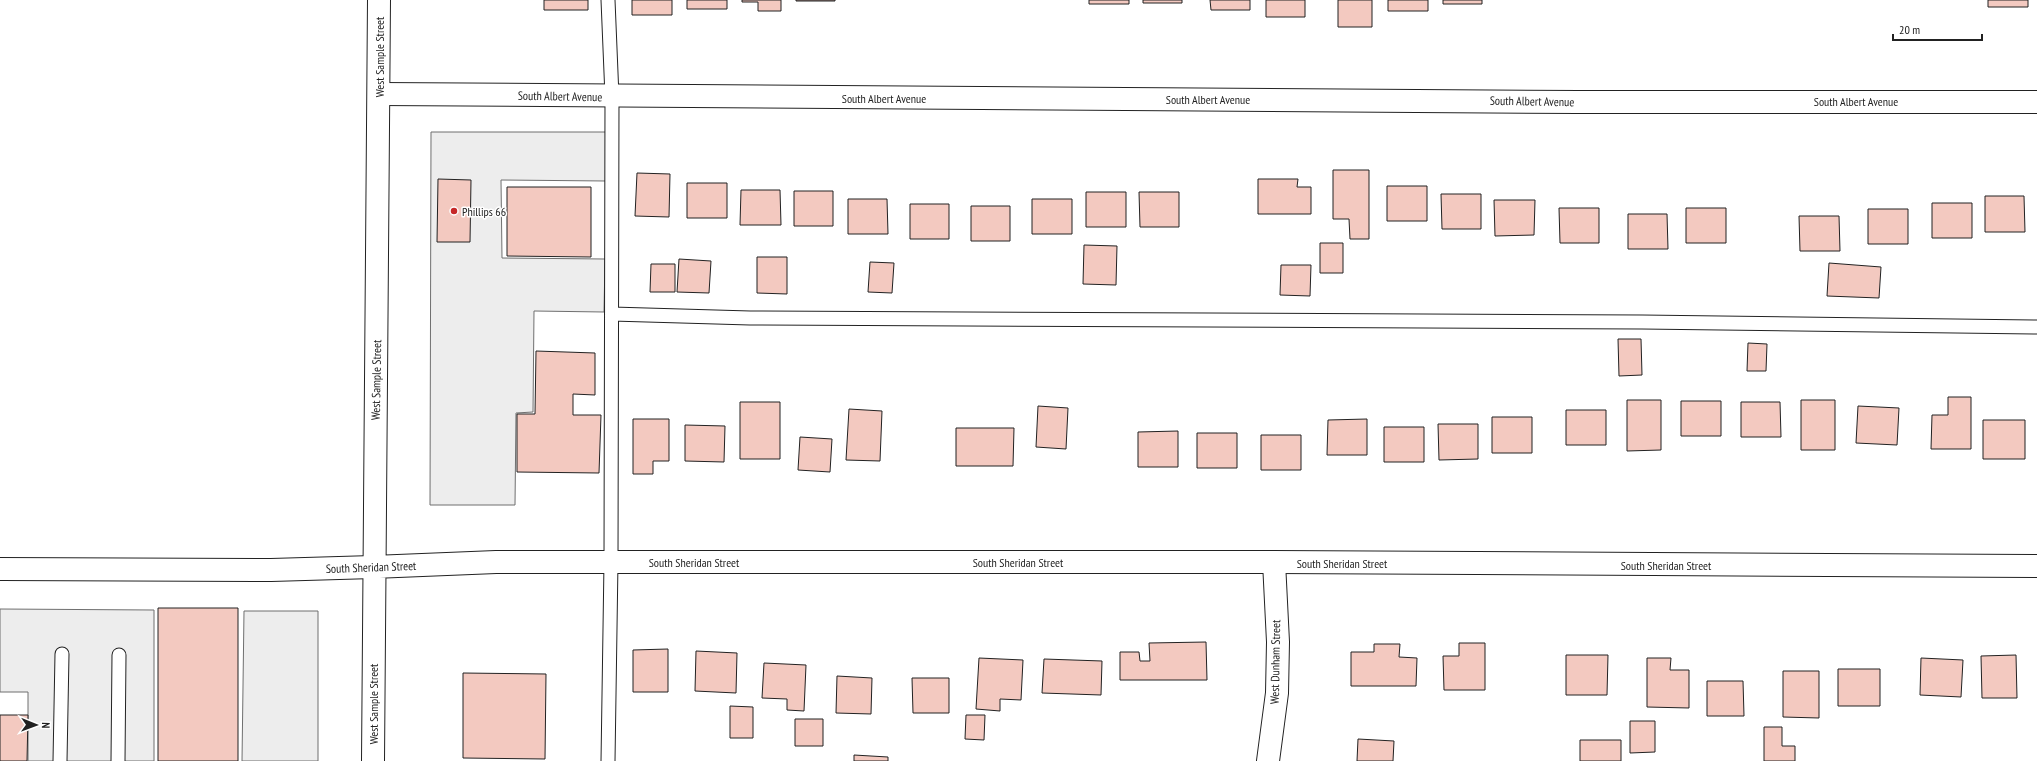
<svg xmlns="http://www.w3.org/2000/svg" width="2037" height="761" viewBox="0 0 2037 761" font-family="'PT Sans Narrow',sans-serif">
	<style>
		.parking { fill: #ededed; stroke: #6f6f6f }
		.building { fill: #f3c9c0; stroke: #222 }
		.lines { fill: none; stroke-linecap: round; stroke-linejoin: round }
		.lane-casing { stroke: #222; stroke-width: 15 }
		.street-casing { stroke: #222; stroke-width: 24 }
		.secondary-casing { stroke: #222; stroke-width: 24 }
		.lane { stroke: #fff; stroke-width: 13 }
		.street { stroke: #fff; stroke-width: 22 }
		.secondary { stroke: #fff; stroke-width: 22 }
		.poi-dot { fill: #c62828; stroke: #fff; stroke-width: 1.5 }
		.labels { text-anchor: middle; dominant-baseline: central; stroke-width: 3; stroke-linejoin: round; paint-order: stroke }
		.street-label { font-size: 12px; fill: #222; stroke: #fff }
		.poi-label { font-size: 12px; fill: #222; stroke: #fff; text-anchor: start }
	</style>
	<rect width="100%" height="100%" fill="#fff"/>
	<path class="parking" d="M431,132h176l-1,49 -105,-1 1,78 103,1 -1,53 -70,-1 -1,101 -17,1 -1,92h-85z
		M0,609l154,1v151h-126v-69h-28z
		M244,611h74v150h-76z"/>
	<path class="building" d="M544,0h44v10h-44z
		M632,0h40v15h-40z
		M687,0h40v9h-40z
		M742,0h39v11h-23v-9h-16z
		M796,0h39v1h-39z
		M1089,0h40v4h-40z
		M1143,0h39v3h-39z
		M1210,0h40v10h-39z
		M1266,0h39v17h-39z
		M1338,0h34v27h-34z
		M1388,0h40v11h-40z
		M1443,0h39v4h-39z
		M1988,0h40v7h-40z
		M1333,170h36v69h-19l-1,-20h-16z
		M637,173l33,1 -1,43 -34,-1z
		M438,179l33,1 -1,62h-33z
		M1258,179h40l-1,8h14v27h-53z
		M687,183h40v35h-40z
		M1387,186h40v35h-40z
		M507,187h84v70l-84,-1z
		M741,190h39l1,35h-41z
		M794,191h39v35h-39z
		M1086,192h40v35h-40z
		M1139,192h40v35h-39z
		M1441,194h40v35h-39z
		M1985,196h39l1,36h-40z
		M848,199h39l1,35h-40z
		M1032,199h40v35h-40z
		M1494,200h41l-1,35 -39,1z
		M1932,203h40v35h-40z
		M910,204h39v35h-39z
		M971,206h39v35h-39z
		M1559,208h40v35h-39z
		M1686,208h40v35h-40z
		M1868,209h40v35h-40z
		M1628,214h39l1,35h-40z
		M1799,216h40l1,35h-40z
		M1320,243h23v30h-23z
		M1084,245l33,1 -1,39 -33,-1z
		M757,257h30v37l-30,-1z
		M679,259l32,2 -2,32 -32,-1z
		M870,262l24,1 -2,30 -24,-1z
		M1829,263l52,4 -2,31 -52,-2z
		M651,264h24v28h-25z
		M1281,265h30l-1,31 -30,-1z
		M1618,339h23l1,36 -23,1z
		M1748,343l19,1 -1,27h-19z
		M536,351l59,2v42l-22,-1v21h28l-2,58 -82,-1v-58h18z
		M1948,397h23v52h-40l1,-34h16z
		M1627,400h34v50l-34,1z
		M1801,400h34v50h-34z
		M1681,401h40v35h-40z
		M740,402h40v57h-40z
		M1741,402h39l1,35h-40z
		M1038,406l30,2 -2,41 -30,-2z
		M1858,406l41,2 -2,37 -41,-2z
		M849,409l33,2 -2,50 -34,-1z
		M1566,410h40v35h-40z
		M1492,417h40v36h-40z
		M633,419h36v42h-16v13h-20z
		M1367,419v36h-40l1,-35z
		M1983,420h42v39h-42z
		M1438,424h40v35l-39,1z
		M685,425l40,1 -1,36 -39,-1z
		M1384,427h40v35h-40z
		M956,428h58l-1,38h-57z
		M1178,431v36h-40v-35z
		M1197,433h40v35h-40z
		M1261,435h40v35h-40z
		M800,437l32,2 -2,33 -32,-2z
		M158,608h80v153h-80z
		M1206,642l1,38h-87v-28h19l1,9h10l-1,-18z
		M1459,643h26v47h-41l-1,-34h16z
		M1374,644h26l-1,13 18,1 -1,28h-65v-34h23z
		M668,649v43h-35v-42z
		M696,651l41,2 -1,40 -41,-2z
		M1566,655h42l-1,40h-41z
		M2016,655l1,43h-35l-1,-42z
		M979,658l44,2 -2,40 -21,-1v12l-24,-2z
		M1647,658h24l-1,12h19v38l-42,-1z
		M1921,658l42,2 -2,37 -41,-2z
		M1044,659l58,2 -1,34 -59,-2z
		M764,663l42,2 -2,46 -17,-1v-11l-25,-1z
		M1838,669h42v37h-42z
		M1783,671h36v47l-36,-1z
		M463,673l83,1 -1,85 -82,-1z
		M837,676l35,2 -1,36 -35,-1z
		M912,678h37v35h-36z
		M1707,681h36l1,35h-37z
		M730,706l23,1v31h-23z
		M0,715h28l-1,46h-27z
		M966,715h19l-1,25 -19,-1z
		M795,719h28v27h-28z
		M1630,721h25v31l-25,1z
		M1764,727h18v19h13v15h-31z
		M1358,739l36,2 -1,20h-36z
		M1580,740h41v21h-41z
		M854,755l34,2v4h-34z"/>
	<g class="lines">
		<defs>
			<path id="lane" d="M612,314l138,4 892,4 395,5
				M60,761l2,-107
				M118,761l1,-106
				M608,761l3,-199 1,-465 -4,-97"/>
			<path id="street" d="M379,94l1200,8h458
				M0,569l271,1 102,-3
				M1268,761l9,-68 1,-51 -4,-80"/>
			<path id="secondary" d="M373,567l123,-5h778l763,4
				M373,761l6,-761"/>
		</defs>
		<use href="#lane" class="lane-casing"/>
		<use href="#street" class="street-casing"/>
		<use href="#secondary" class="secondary-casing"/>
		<use href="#lane" class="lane"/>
		<use href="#street" class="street"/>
		<use href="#secondary" class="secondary"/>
	</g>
	<circle class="poi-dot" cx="454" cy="211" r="4"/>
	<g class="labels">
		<g class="street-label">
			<text transform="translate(379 57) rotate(-90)">West Sample Street</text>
			<text transform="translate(560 96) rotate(1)">South Albert Avenue</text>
			<text x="884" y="98">South Albert Avenue</text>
			<text x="1208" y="99">South Albert Avenue</text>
			<text transform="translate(1532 101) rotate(1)">South Albert Avenue</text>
			<text x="1856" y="101">South Albert Avenue</text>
			<text transform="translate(376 380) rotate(-89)">West Sample Street</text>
			<text x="694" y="562">South Sheridan Street</text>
			<text x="1018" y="562">South Sheridan Street</text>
			<text x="1342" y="563">South Sheridan Street</text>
			<text x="1666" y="565">South Sheridan Street</text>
			<text transform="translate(371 567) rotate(-2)">South Sheridan Street</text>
			<text transform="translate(1275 662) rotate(-89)">West Dunham Street</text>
			<text transform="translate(373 704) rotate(-90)">West Sample Street</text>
		</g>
		<g class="poi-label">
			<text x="462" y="211">Phillips 66</text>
		</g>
	</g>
	<g transform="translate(36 725) rotate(91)" stroke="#ffffff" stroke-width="3" paint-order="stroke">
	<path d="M0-3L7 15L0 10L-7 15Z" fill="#222222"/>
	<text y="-6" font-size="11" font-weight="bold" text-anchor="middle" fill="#222222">N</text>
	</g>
	<path d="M1893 34v6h89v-6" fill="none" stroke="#222222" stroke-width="2"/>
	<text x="1899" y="34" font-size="12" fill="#222222" stroke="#ffffff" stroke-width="3" paint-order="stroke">20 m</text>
</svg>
